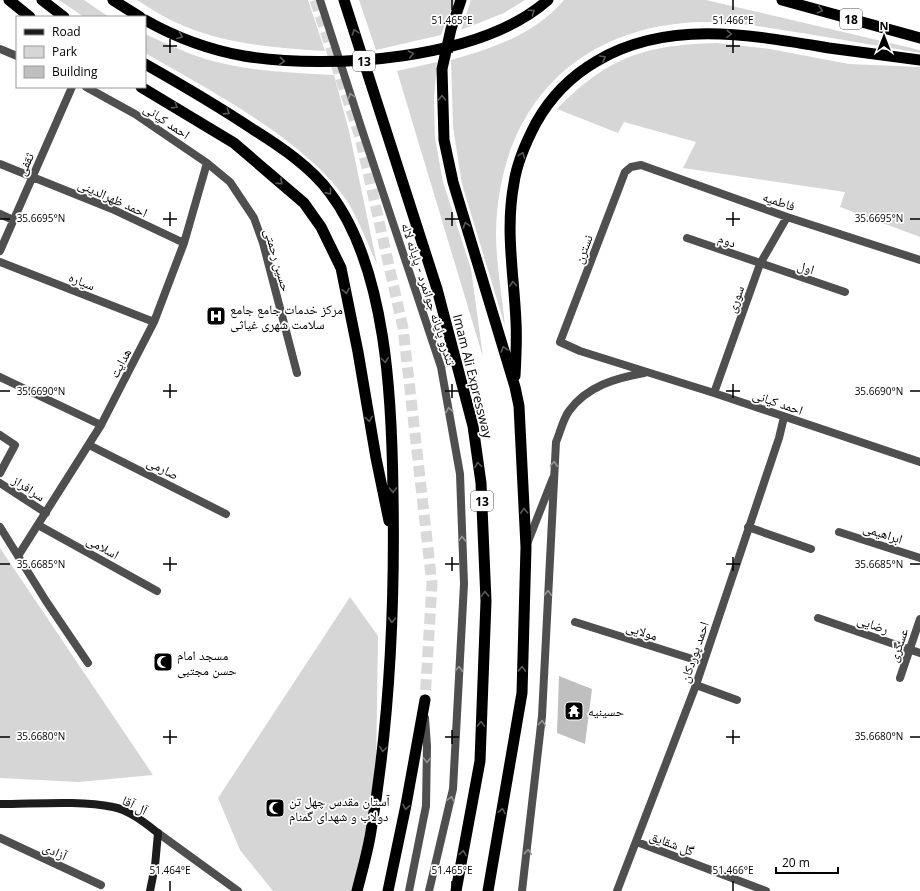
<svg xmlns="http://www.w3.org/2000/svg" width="920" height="891" viewBox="0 0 920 891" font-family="'Open Sans','Noto Naskh Arabic',sans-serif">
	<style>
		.green { fill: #d6d6d6 }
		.building { fill: #bfbfbf }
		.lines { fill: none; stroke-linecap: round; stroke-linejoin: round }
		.trunk-tunnel { stroke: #d9d9d9; stroke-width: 11; stroke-dasharray: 11 5.5; stroke-linecap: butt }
		.service { stroke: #4f4f4f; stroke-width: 8 }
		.minor { stroke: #4f4f4f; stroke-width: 8 }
		.secondary { stroke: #1c1c1c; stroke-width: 8 }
		.trunk { stroke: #000; stroke-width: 11 }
		.oneway { stroke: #595959 }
		.oneway2 { stroke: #959595 }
		.ticks { fill: none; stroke: #000; stroke-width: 1.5 }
		.labels { text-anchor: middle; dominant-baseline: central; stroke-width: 3.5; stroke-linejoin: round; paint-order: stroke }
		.shield { fill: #fff; stroke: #4c4c4c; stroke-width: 1 }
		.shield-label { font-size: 12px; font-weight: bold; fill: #000 }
		.street-label { font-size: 13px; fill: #000; stroke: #fff }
		.poi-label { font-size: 13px; fill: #000; stroke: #fff; text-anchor: start }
		.ticks-label { font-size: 10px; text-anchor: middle; fill: #000; stroke: #fff; stroke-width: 3.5; stroke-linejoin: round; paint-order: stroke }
	</style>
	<rect width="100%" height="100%" fill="#fff"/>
	<path class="green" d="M59,0h25l25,17h-25z
		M137,0h171l17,51c-50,-3 -102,-7 -148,-28 -14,-6 -27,-15 -40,-23z
		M359,0h96l-14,35 -65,15z
		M471,0h54l-21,13 -43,17z
		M564,0h142l214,50v3c-39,-7 -79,-13 -118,-20 -33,-5 -67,-12 -100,-11 -125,3 -204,86 -206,211 0,30 6,63 9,93l-43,-142 -9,-57 -2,-67c42,-12 83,-25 113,-60z
		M145,34c20,9 39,18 60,25 41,12 86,14 129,16l15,56 28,133c-10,-21 -18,-44 -30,-63 -41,-61 -139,-112 -202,-148z
		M717,43l53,6 79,15 71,3v170l-80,-30 5,-15 -162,-24 13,-26 -72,-20 -6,11 -61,-24c51,-52 87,-64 160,-66z
		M437,62l-3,36 1,40 8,44 28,87 12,88 -86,-286z
		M0,548l153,227 -74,7 -79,-4z
		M350,597l28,39 -2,133 -21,122h-82l-33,-41 -22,-52z"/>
	<path class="building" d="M559,676l33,13 -7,55 -28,-11z"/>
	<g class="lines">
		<path class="trunk-tunnel" d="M315,0l45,137 43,191 29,256 -7,116"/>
		<path class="service" d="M320,0l43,133 78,234 19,107 4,110 -11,205 -24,102
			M527,544l26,-66
			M409,891l17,-85 1,-60 -2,-28"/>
		<path class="minor" d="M0,49l17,7
			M86,87l49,27 72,49 23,19 24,36 9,25 34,130
			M0,164l112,45 72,34
			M0,214l13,6
			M687,238l158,54
			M0,251l72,-164
			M920,260l-133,-43 -146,-52 -10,2 -6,5 -65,170 20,9 134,42 206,69
			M0,262l154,60
			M0,377l101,48
			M714,393l46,-129 27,-47
			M0,435l15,10 -15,28
			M89,445l137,69
			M0,483l46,30
			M38,525l119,66
			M0,527l46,74 42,62
			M748,527l63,22
			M839,532l81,26
			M18,556l83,-131 53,-103 30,-79 23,-80
			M818,618l102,35
			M575,622l127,40
			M900,678l20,-59
			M696,685l41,15
			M158,833l80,58
			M0,838l101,47
			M637,842l129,49
			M522,891l20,-175 14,-274c4,-9 7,-23 13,-31 18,-25 47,-33 75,-38
			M617,891l79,-206 83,-247 5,-21"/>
		<path class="secondary" d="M0,804c34,0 80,-4 113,3 16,3 32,16 45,26l-3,33 -5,25"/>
		<path class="trunk" d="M9,0l21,17
			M42,0l22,17
			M113,0l27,17
			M344,0l93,289 36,137 8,57 5,118 -6,160 -24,130
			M461,0l-10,29 -9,40 2,71 9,42 62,205 4,19 7,141 -4,146 -34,198
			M782,0l138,38
			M145,20c30,17 65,30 99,36 87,14 236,4 304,-56
			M145,64c37,21 73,42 109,66 27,17 57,37 76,63 57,75 62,208 63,300 2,113 -3,227 -22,338 -3,20 -9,40 -14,60
			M141,87l93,56 70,60 17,24 20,41 17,84 18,106 13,63
			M515,376c1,-18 2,-36 1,-54 -2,-47 -11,-92 -2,-139 3,-21 12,-41 22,-60 15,-27 35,-47 61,-62 71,-42 155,-26 232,-13 30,4 61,8 91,12
			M388,891l18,-86 19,-105"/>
	</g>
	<defs><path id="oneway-chevron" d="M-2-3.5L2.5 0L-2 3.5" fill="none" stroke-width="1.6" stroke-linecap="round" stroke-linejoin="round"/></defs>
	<g class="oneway">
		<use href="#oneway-chevron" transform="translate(820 10) rotate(15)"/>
		<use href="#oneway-chevron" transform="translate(532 12) rotate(-35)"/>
		<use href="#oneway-chevron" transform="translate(355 32) rotate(-108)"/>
		<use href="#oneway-chevron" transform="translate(729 34) rotate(3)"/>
		<use href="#oneway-chevron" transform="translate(180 36) rotate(21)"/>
		<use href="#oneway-chevron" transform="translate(411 54) rotate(-11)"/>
		<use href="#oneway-chevron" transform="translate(603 58) rotate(-30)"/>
		<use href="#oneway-chevron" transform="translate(282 61) rotate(5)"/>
		<use href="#oneway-chevron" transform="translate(442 98) rotate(-90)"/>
		<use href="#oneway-chevron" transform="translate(175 106) rotate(32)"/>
		<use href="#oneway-chevron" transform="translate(227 112) rotate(33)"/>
		<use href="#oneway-chevron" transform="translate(522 155) rotate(-70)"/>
		<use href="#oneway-chevron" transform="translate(280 182) rotate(41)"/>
		<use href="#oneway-chevron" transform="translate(329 192) rotate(51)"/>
		<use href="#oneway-chevron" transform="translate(466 225) rotate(-107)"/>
		<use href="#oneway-chevron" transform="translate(513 284) rotate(-95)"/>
		<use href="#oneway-chevron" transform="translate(346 291) rotate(79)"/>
		<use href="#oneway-chevron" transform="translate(504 349) rotate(-107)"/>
		<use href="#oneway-chevron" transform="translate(385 360) rotate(83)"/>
		<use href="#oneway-chevron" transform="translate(369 419) rotate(81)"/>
		<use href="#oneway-chevron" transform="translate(478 465) rotate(-98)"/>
		<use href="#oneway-chevron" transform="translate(393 490) rotate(89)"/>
		<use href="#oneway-chevron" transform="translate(524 511) rotate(-93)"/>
		<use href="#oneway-chevron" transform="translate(485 594) rotate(-92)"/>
		<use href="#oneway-chevron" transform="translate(392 620) rotate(93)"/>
		<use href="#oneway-chevron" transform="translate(522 669) rotate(-88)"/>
		<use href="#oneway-chevron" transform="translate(481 724) rotate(-88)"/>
		<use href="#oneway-chevron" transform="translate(383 749) rotate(98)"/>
		<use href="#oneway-chevron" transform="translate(406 807) rotate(101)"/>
		<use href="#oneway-chevron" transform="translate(502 811) rotate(-80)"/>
		<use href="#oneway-chevron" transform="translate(463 853) rotate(-80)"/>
	</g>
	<g class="oneway2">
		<use href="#oneway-chevron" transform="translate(351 96) rotate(-108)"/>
		<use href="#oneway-chevron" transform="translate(449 410) rotate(-100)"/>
		<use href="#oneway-chevron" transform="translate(554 464) rotate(-86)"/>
		<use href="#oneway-chevron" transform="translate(462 539) rotate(-92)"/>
		<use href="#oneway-chevron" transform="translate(548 593) rotate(-88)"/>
		<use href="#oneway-chevron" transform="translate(459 669) rotate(-87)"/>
		<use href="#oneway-chevron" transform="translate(542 723) rotate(-84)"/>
		<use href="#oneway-chevron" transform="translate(427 760) rotate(91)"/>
		<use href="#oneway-chevron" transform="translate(451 799) rotate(-77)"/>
		<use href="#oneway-chevron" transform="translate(528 852) rotate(-84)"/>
	</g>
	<path class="ticks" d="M452,0v10M733,0v10M170,39v14M452,39v14M733,39v14M163,46h14M445,46h14M726,46h14M170,212v14M452,212v14M733,212v14M0,219h10M163,219h14M445,219h14M726,219h14M910,219h10M170,384v14M452,384v14M733,384v14M0,391h10M163,391h14M445,391h14M726,391h14M910,391h10M170,557v14M452,557v14M733,557v14M0,564h10M163,564h14M445,564h14M726,564h14M910,564h10M170,730v14M452,730v14M733,730v14M0,737h10M163,737h14M445,737h14M726,737h14M910,737h10M170,881v10M452,881v10M733,881v10"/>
	<defs>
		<symbol id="hospital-square" viewBox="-11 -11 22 22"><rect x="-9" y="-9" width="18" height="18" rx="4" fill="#000" stroke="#fff"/><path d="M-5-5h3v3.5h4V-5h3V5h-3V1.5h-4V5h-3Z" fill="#fff"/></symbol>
		<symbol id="mosque-square" viewBox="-11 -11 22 22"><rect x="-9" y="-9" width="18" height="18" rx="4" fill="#000" stroke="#fff"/><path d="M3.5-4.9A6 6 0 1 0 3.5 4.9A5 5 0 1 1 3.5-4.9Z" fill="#fff"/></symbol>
		<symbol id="temple-square" viewBox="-11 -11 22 22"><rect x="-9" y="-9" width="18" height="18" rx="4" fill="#000" stroke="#fff"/><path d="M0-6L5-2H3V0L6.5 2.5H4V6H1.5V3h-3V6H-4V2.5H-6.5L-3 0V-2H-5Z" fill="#fff"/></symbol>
	</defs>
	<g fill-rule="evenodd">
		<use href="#hospital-square" x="205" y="305" width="22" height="22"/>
		<use href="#mosque-square" x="152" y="651" width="22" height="22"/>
		<use href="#temple-square" x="563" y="700" width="22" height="22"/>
		<use href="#mosque-square" x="264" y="797" width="22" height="22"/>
	</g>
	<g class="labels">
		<g class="shield">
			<rect x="840" y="9" width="22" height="20" rx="3"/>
			<rect x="353" y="51" width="22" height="20" rx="3"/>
			<rect x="471" y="491" width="22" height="20" rx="3"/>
		</g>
		<g class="shield-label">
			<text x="851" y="19">18</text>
			<text x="364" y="61">13</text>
			<text x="482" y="501">13</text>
		</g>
		<g class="street-label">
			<text transform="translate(167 121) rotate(34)">احمد کیانی</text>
			<text transform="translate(25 164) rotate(-66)">ثقفی</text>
			<text transform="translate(113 198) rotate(24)">احمد ظهرالدینی</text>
			<text transform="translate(779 201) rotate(19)">فاطمیه</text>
			<text transform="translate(727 240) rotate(19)">دوم</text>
			<text transform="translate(583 249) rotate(-69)">نسترن</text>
			<text transform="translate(278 260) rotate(74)">حسین رحمتی</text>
			<text transform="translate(806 267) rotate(18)">اول</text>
			<text transform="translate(82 281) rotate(22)">سیاره</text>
			<text transform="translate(429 294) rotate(72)">تندرو پایانه جوانمرد - پایانه لاله</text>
			<text transform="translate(735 299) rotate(-70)">سوری</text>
			<text transform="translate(120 363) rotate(-62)">هدایت</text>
			<text transform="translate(473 376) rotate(76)">Imam Ali Expressway</text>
			<text transform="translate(778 402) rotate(19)">احمد کیانی</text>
			<text transform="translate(163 468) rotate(27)">صارمی</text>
			<text transform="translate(29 488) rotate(33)">سرافراز</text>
			<text transform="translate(883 533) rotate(18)">ابراهیمی</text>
			<text transform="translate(103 547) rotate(29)">اسلامی</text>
			<text transform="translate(873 624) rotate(19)">رضایی</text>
			<text transform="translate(642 631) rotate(18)">مولایی</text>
			<text transform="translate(898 645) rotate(-71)">عسگری</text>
			<text transform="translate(694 652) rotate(-71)">احمد پوردکان</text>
			<text transform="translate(135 805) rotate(27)">آل آقا</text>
			<text transform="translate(672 843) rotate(21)">گل شقایق</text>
			<text transform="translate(55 851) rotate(25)">آزادی</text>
		</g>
		<g class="poi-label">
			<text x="230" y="309">مرکز خدمات جامع جامع<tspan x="230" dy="15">سلامت شهری غیاثی</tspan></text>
			<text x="177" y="655">مسجد امام<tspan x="177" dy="15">حسن مجتبی</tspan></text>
			<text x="588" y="711">حسینیه</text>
			<text x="289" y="801">آستان مقدس چهل تن<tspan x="289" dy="15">دولاب و شهدای گمنام</tspan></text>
		</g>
	</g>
	<g class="ticks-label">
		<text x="452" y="24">51.465°E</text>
		<text x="733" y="24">51.466°E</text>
		<text x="41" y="222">35.6695°N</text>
		<text x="879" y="222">35.6695°N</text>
		<text x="41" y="395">35.6690°N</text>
		<text x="879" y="395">35.6690°N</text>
		<text x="41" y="568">35.6685°N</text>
		<text x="879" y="568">35.6685°N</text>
		<text x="41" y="740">35.6680°N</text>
		<text x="879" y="740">35.6680°N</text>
		<text x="170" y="874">51.464°E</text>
		<text x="452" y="874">51.465°E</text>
		<text x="733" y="874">51.466°E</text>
	</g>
	<rect x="16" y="16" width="130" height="72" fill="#ffffff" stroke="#999999"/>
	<rect x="24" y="29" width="20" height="6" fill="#1c1c1c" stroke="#999999"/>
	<text x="52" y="36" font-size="12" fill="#000000">Road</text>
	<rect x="24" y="46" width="20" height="12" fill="#d6d6d6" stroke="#999999"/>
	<text x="52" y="56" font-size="12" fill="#000000">Park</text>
	<rect x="24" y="66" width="20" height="12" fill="#bfbfbf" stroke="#999999"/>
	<text x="52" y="76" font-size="12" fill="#000000">Building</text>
	<g transform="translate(884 36)" stroke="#ffffff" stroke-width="3" paint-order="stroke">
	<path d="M0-3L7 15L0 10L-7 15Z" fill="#000000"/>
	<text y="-6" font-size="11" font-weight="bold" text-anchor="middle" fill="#000000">N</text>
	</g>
	<path d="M776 867v6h62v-6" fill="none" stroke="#000000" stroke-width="2"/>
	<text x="782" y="867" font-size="12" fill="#000000" stroke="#ffffff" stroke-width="3" paint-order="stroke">20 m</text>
</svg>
